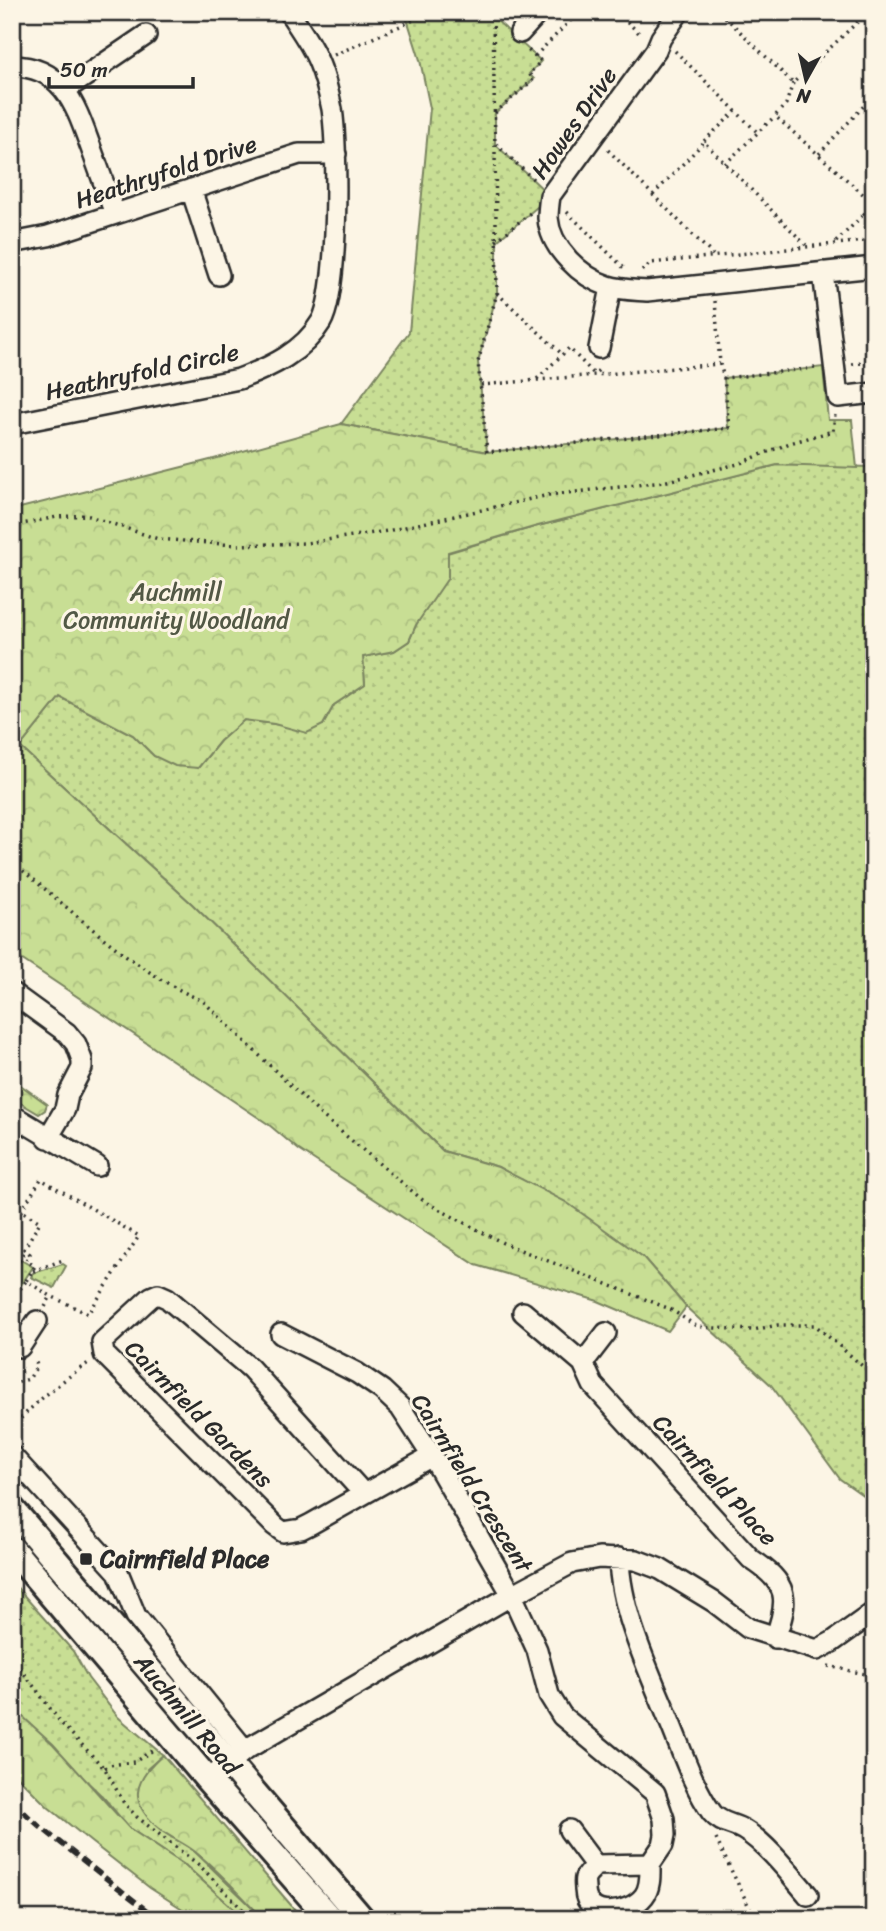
<svg xmlns="http://www.w3.org/2000/svg" width="886" height="1931" viewBox="0 0 886 1931" font-family="Sriracha,sans-serif">
	<style>
		.grass { fill: url(#grass-dots); stroke: #7a8460; stroke-width: 2 }
		.forest { fill: url(#forest-crowns); stroke: #7a8460; stroke-width: 2 }
		.lines { fill: none; stroke-linecap: round; stroke-linejoin: round }
		.minor-casing { stroke: #2b2b2b; stroke-width: 24 }
		.major-casing { stroke: #2b2b2b; stroke-width: 30 }
		.path { stroke: #2b2b2b; stroke-width: 3.5; stroke-dasharray: 2 5; stroke-linecap: butt }
		.minor { stroke: #fcf5e5; stroke-width: 19 }
		.major { stroke: #fcf5e5; stroke-width: 24 }
		.rail { stroke: #2b2b2b; stroke-width: 5; stroke-dasharray: 10 5; stroke-linecap: butt }
		.poi-dot { fill: #2b2b2b; stroke: #fcf5e5; stroke-width: 2.5 }
		.labels { text-anchor: middle; dominant-baseline: central; stroke-width: 6; stroke-linejoin: round; paint-order: stroke }
		.street-label { font-size: 24px; fill: #2b2b2b; stroke: #fcf5e5 }
		.park-label { font-size: 24px; fill: #525845; stroke: #fcf5e5 }
		.poi-label { font-size: 24px; font-weight: bold; fill: #2b2b2b; stroke: #fcf5e5; text-anchor: start }
	</style>
	<defs>
		<pattern id="grass-dots" width="8" height="8" patternUnits="userSpaceOnUse" patternTransform="scale(1.75)"><rect width="8" height="8" fill="#c8de94"/><path d="M2 2h.1M6 6h.1" fill="none" stroke="#acbf80" stroke-width="1.8" stroke-linecap="round"/></pattern>
		<pattern id="forest-crowns" width="20" height="18" patternUnits="userSpaceOnUse" patternTransform="scale(1.75)"><rect width="20" height="18" fill="#c8de94"/><path d="M2 6a3 3 0 1 1 6 0M12 15a3 3 0 1 1 6 0" fill="none" stroke="#acbf80"/></pattern>
	</defs>
	<rect width="100%" height="100%" fill="#fcf5e5"/>
	<filter id="ink" filterUnits="userSpaceOnUse"><feTurbulence type="fractalNoise" baseFrequency=".0143" numOctaves="2"/><feDisplacementMap in="SourceGraphic" scale="14" xChannelSelector="R" yChannelSelector="G"/><feConvolveMatrix kernelMatrix="1 2 1 2 8 2 1 2 1" color-interpolation-filters="sRGB"/></filter>
	<g filter="url(#ink)">
		<path class="grass" d="M403,12h90l1,6 47,43 -12,13 5,5 -39,34v31l55,52 -53,45v52l-19,69 9,90 -146,-28 68,-92 21,-224 -10,-48 -12,-38z
			M777,465l97,2v1036l-34,-24 -69,-94 -85,-78 -43,-50 -145,-90 -55,-16 -251,-247 -172,-157 40,-50 73,38 21,21 44,12 22,-27 24,-21 30,4 49,1 11,-20 31,-21 -2,-27 31,-6 15,-10 38,-88 87,-26z
			M21,1260l12,7 -12,18 -9,-5v-5z
			M63,1264l3,2 -12,22 -23,-11 2,-4z
			M12,1582l61,69 15,27 30,39 45,38 -16,14 15,62 31,19 64,62 15,7h-27l-59,-53 -57,-38 -25,-30 -92,-89z"/>
		<path class="forest" d="M823,367l5,53h24l5,48 -80,-3 -243,62 -86,25v26l-32,47 -7,16 -15,10 -31,6 2,27 -31,21 -11,20 -16,8 -33,-9 -30,-4 -24,21 -22,27 -23,-2 -21,-10 -21,-21 -73,-38 -40,50 172,157 251,247 55,16 68,35 77,55 43,50 -18,24 -70,-30 -122,-36 -177,-115 -31,-26 -256,-171v-443l202,-51 127,-35 146,28 241,-24 -4,-50z
			M12,1079l35,25 -2,6 -6,4 -27,-16z
			M12,1707l41,37 76,84 57,38 59,53h-47l-48,-31 -59,-46 -43,-35 -36,-36z
			M163,1755l133,156c-16,8 -23,10 -39,1 -20,-21 -40,-43 -63,-61 -10,-8 -23,-13 -33,-21 -34,-27 -28,-49 2,-75z"/>
		<g class="lines">
			<defs>
				<path id="minor" d="M679,12l-18,26 -5,12 -106,146c-1,7 -2,15 -2,22 2,30 33,59 60,68 12,4 27,4 39,5l227,-24
					M520,33l19,-21
					M12,66c52,0 64,41 79,82 8,22 16,44 24,66
					M65,90l81,-55
					M191,189l28,86
					M12,243l36,-7 251,-82h37
					M823,272l15,125 36,-4
					M599,348l12,-61
					M12,424l227,-45c32,-12 64,-27 82,-57 18,-30 17,-175 11,-213 -3,-15 -7,-32 -13,-46 -7,-18 -20,-35 -30,-51
					M12,993l55,40 9,11 6,16v8l-14,27 -3,14 -17,29
					M12,1115l85,51
					M158,1294l9,4 83,70 114,126 -53,30 -10,5 -18,3 -8,-6 -171,-172 -2,-12 49,-45z
					M523,1312l60,51 10,22 158,174c37,24 39,39 24,79
					M281,1334l76,39 25,17 18,17 32,49 80,139 25,55 12,45 13,21 93,77 9,26 1,16 -2,10 -13,19
					M12,1342l8,5 17,-26
					M583,1363l23,-30
					M12,1456l106,116 18,44 109,134
					M364,1494l68,-38
					M619,1558c1,54 32,117 52,167 11,27 24,65 41,88 9,11 21,10 32,17 22,13 47,45 64,65
					M208,1780l37,-30 267,-155 60,-32 27,-5 37,2 24,9 54,33 34,26 69,22 15,-8 42,-30
					M569,1830l26,35
					M650,1864c0,10 1,23 -6,32 -15,19 -58,25 -59,-6 0,-4 -1,-8 0,-12 1,-4 8,-9 10,-13z"/>
				<path id="major" d="M12,1509l350,410
					M12,1549l196,231 122,139"/>
			</defs>
			<use href="#minor" class="minor-casing"/>
			<use href="#major" class="major-casing"/>
			<path class="path" d="M493,12l4,281 -19,69 9,90 242,-24 -5,-50 92,-10
				M617,12l25,24
				M720,12l73,71 75,-71
				M867,13l7,6
				M675,51l82,81
				M334,55l98,-43
				M535,56l44,-44
				M793,83l-7,21 -11,12 98,87
				M495,113l39,-34 -5,-5 12,-13 -13,-11
				M704,141l32,-30
				M496,144l40,38
				M608,150l105,105
				M819,154l55,-59
				M725,164l50,-48
				M653,195l51,-53 102,103
				M874,202l-10,12 10,8
				M567,212l59,58
				M496,241l34,-28
				M836,242l28,-28
				M642,271l9,-8 223,-23
				M497,293l65,61
				M715,301l5,63 4,14
				M852,364l22,-2
				M537,379l32,-31 25,26 7,-6
				M481,385l239,-21
				M12,526l45,-9 29,-2 72,24 77,6 71,-2 81,-12 162,-36 114,-13 75,-18 52,-21 43,-12 2,-16
				M12,862c60,47 121,110 191,139l117,113 105,88 78,41 167,66 28,18 55,3 25,-5h37l59,51
				M12,1205l28,17 -16,27 6,5 -4,6 9,6 -9,15 25,15 -6,11
				M21,1211l20,-32 98,57 -51,78 -37,-18
				M33,1271l30,-11
				M12,1273l13,-22
				M12,1300l14,-19
				M12,1381l4,2 13,-4 8,-13 -2,-7
				M12,1429c15,-21 56,-53 78,-67
				M12,1657l49,66 44,46 19,34 13,14 63,49 52,53
				M828,1666l46,10
				M105,1768l4,-3 25,-3 21,-13
				M716,1839l39,80"/>
			<use href="#minor" class="minor"/>
			<use href="#major" class="major"/>
			<path class="rail" d="M12,1801l27,25 119,93"/>
		</g>
	</g>
	<rect class="poi-dot" x="79" y="1552" width="14" height="14" rx="3.5"/>
	<g class="labels">
		<g class="street-label">
			<text transform="translate(574 123) rotate(-55)">Howes Drive</text>
			<text transform="translate(166 172) rotate(-18)">Heathryfold Drive</text>
			<text transform="translate(142 372) rotate(-12)">Heathryfold Circle</text>
			<text transform="translate(199 1414) rotate(45)">Cairnfield Gardens</text>
			<text transform="translate(715 1480) rotate(47)">Cairnfield Place</text>
			<text transform="translate(472 1483) rotate(58)">Cairnfield Crescent</text>
			<text transform="translate(187 1714) rotate(50)">Auchmill Road</text>
		</g>
		<g class="park-label">
			<text x="176" y="592">Auchmill<tspan x="176" dy="28">Community Woodland</tspan></text>
		</g>
		<g class="poi-label">
			<text x="100" y="1559">Cairnfield Place</text>
		</g>
	</g>
	<rect width="886" height="1931" fill="none" stroke="#fcf5e5" stroke-width="42"/>
	<rect x="21" y="21" width="844" height="1889" fill="none" stroke="#2b2b2b" stroke-width="2.5" filter="url(#ink)"/>
	<g transform="translate(806 80) rotate(188)" stroke="#fcf5e5" stroke-width="5" paint-order="stroke">
	<path d="M0-5L12 26L0 18L-12 26Z" fill="#2b2b2b"/>
	<text y="-10" font-size="19" font-weight="bold" text-anchor="middle" fill="#2b2b2b">N</text>
	</g>
	<path d="M49 77v10h144v-10" fill="none" stroke="#2b2b2b" stroke-width="3.5"/>
	<text x="60" y="77" font-size="21" fill="#2b2b2b" stroke="#fcf5e5" stroke-width="5" paint-order="stroke">50 m</text>
</svg>
